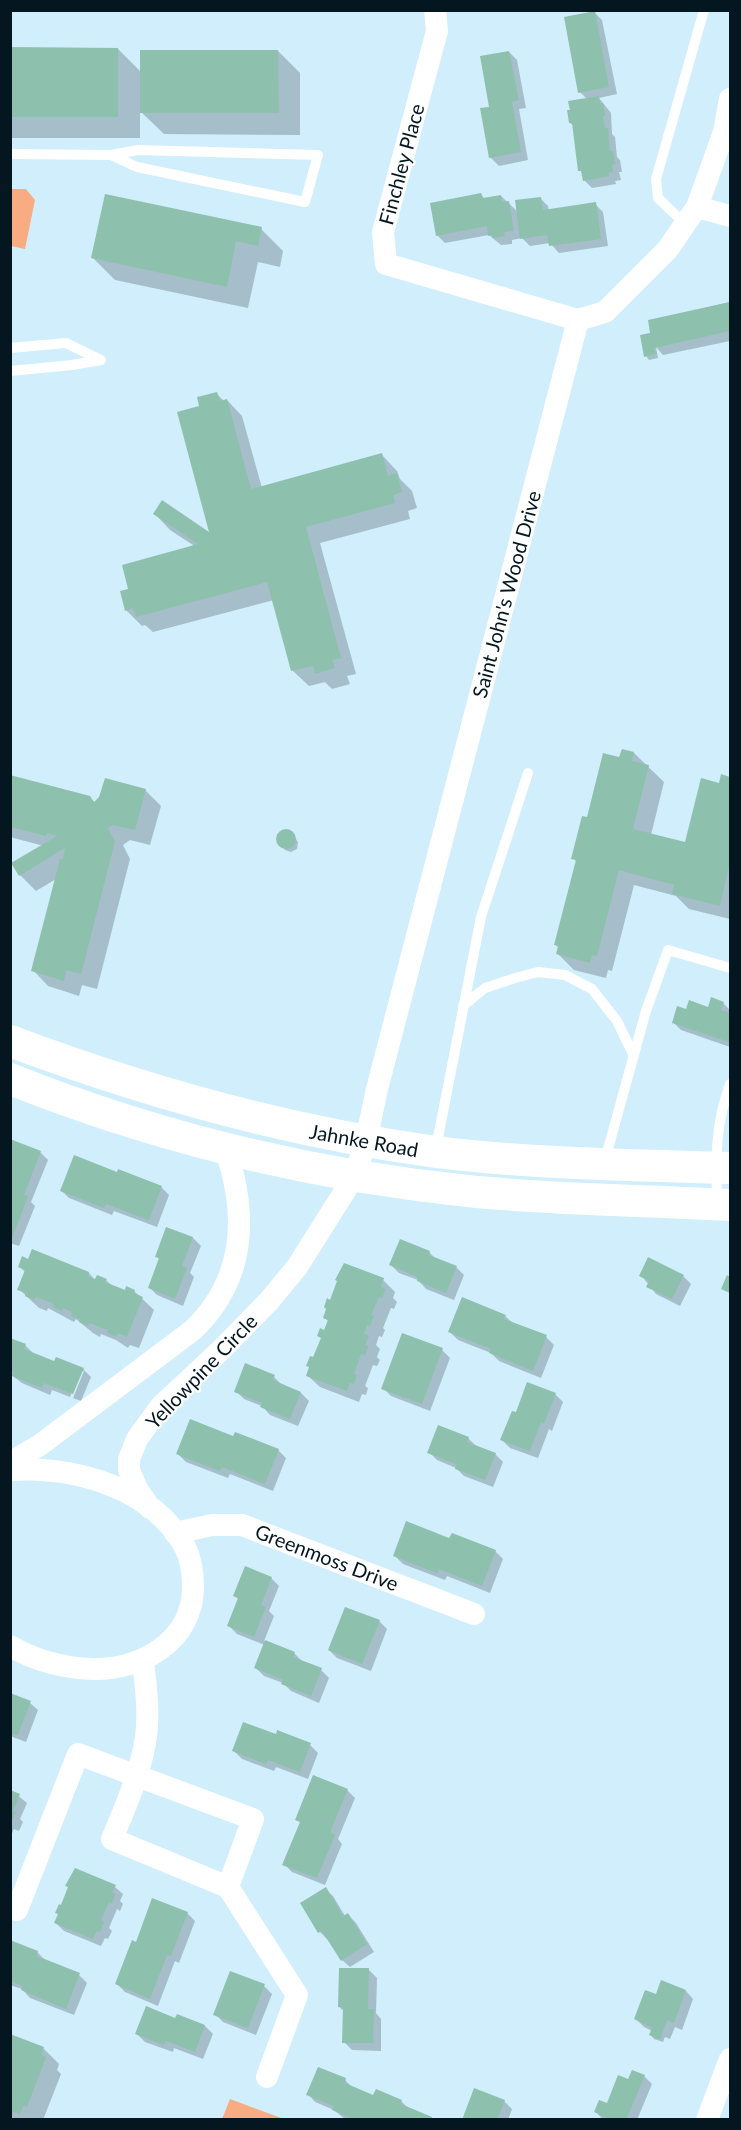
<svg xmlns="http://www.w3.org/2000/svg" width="741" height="2130" viewBox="0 0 741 2130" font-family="Lato,sans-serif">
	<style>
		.green { fill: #f9ab82 }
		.shadow { fill: #0003 }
		.building { fill: #8dc1ad }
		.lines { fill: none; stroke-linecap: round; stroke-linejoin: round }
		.service { stroke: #fff; stroke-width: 10 }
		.minor { stroke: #fff; stroke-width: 22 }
		.secondary { stroke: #fff; stroke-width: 32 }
		.labels { text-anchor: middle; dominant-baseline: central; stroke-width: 4.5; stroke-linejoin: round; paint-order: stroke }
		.street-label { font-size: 20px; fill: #041720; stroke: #fff }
	</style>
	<rect width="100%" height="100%" fill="#d0eefc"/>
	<path class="green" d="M11,189h15l9,11 -10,49 -14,-3z
		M230,2099l54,20h-62z"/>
	<path class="shadow" d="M594,12l8,8 15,74 -18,4 12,15 1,21 3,3 2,20 3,3 2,12h-3l2,8 -6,1 1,3 -24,4 -8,-8 -1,-6 -3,-4 -6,-44 -4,-3 17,-24 -7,-7z
		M10,49h108l24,24 136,-22 22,22v62l-136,-1 -24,-23v27h-130z
		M509,52l8,8 9,48 -7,1 9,51 -29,6 -8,-8v-50z
		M481,195l4,4 16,-3 17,16 22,-14 8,8 1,5 46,-7 8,8 5,34 -49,7 -9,-10 -20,3 -8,-8 -10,2v4l-11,1 -12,-10 -44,8 -8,-8z
		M261,229l22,22 -3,16 -22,-5 -10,46 -133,-28 -22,-22z
		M730,302v39l-67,14 -7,-8 2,11 -9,2 -3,-4 4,-21 46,-25z
		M217,394l7,7 3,-1 15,16 20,72 120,-33 15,16 3,8 12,12 5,17 -9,3 2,8 -90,24 36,131 -9,2 3,8 -18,5 -7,-7 -16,4 -16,-15 -19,-71 -121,32 -8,-7 -3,1 -16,-16 4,-20 66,-43 -26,-17 -15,-16 57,22 -11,-129z
		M634,753l30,29 -13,53 35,9 34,-60 2,-8 8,2v141l-41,-10 -13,-13 -42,-11 -22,86 -4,-1 -2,8 -32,-8 -16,-16 1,-6 -3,-3 21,-83 -4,-4 15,-39 32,-60z
		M10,777l85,26 50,-13 16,16 -11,39 -20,-5 -7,5 7,14 -33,130 -15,-4 -3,11 -31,-10 -15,-16 23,-91 -20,12 -16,-16 24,-29 -34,-9z
		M285,831l6,1 7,10 -1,7 -6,3 -6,-2 -8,-9 2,-7z
		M723,1003l7,7v37l-49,-17 -8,-8 14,-11 21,-2z
		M10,1141l30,11 8,8 -17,42 4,4 -16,40 -9,-3z
		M118,1174l43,13 8,8 -12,32 -43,-16 -2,4 -43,-17 -8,-8z
		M167,1229l26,9 8,8 -11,27 4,4 -11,29 -26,-11 -8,-8 11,-27 -4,-4z
		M429,1252l7,7 20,8 8,8 -10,25 -28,-11 -8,-9 -19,-7 -8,-8z
		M19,1266l70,7 7,8 10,-1 7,7 12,5 9,-1 20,19 -15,38 -9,-3 -2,3 -12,-8 -15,-6 -1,3 -7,-4 -17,-14 -2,3 -26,-14 -1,3 -8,-3 -20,-19 7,-16z
		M641,1275l42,1 8,8 -11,22 -24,-12z
		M383,1280l12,12 -2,6 4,4 -3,7 -3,-1 -8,20 2,2 -3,7 -3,-1 -3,9 4,4 -3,8 3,3 -3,6 -4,-1 -8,21 3,2 -2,7 -4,-1 -3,8 -39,-15 -13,-12 15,-36 -3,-3 6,-4 4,-10 -4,-4 6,-16z
		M505,1316l8,7 33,14 8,8 -13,33 -42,-17 -8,-8 -33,-13 -8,-8z
		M10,1339l15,6 8,8 22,10 28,6 8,8 -10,24 -8,-3 11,-27h-3l-11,26 -18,-7 -2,5 -28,-12 -12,-9z
		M442,1350l8,8 -20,53 -39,-15 -8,-8z
		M274,1377l8,8 19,8 8,8 -11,25 -28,-11 -8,-9 -18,-7 -8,-8z
		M555,1394l8,8 -11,29 -3,-2 -11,29 -28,-10 -8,-8 15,-26z
		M234,1438l44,12 8,8 -13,33 -43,-17 -2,4 -42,-16 -8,-8z
		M468,1438l8,8 19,8 8,8 -10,25 -29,-11 -8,-8 -19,-8 -8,-8z
		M495,1551l8,8 -13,34 -43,-17 -2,4 -42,-16 -8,-8z
		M271,1578l8,8 -10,25 5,5 -10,25 30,12 8,8 19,9 8,8 -10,25 -28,-12 -8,-8 -19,-7 -8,-8 9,-23 -28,-11 -8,-8 10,-26 -4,-4z
		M379,1621l8,8 -16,42 -34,-13 -8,-8z
		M10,1695l20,8 8,7 -12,32 -16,-6z
		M277,1736l33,9 8,8 -10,26 -32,-12 -2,4 -32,-12 -8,-8z
		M10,1789l17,14 -7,16 3,3 -4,9 -5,-2 -4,9z
		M347,1790l8,8 -17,41 4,5 -17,41 -33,-13 -8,-8 17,-41 -4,-4z
		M115,1887l8,7 -3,7 3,3 -3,7 -3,-2 -8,19 3,3 -4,8 -3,-1 -4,8 -37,-15 -8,-8 3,-8 -2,-2 12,-25z
		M325,1889l8,7 12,20 3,-1 8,8 18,29 -24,15 -8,-7 -13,-21 -1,1 -8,-8z
		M187,1913l8,8 -16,42 -4,-2 -17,45 -33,-14 -8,-8 20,-41z
		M10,1942l28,11 8,8 33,14 8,8 -13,32 -44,-17 -8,-9 -12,-4z
		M369,1970l8,8 -1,35 5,6v32l-29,-1 -8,-8 1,-30 -6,-5z
		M264,1986l8,8 -16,41 -33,-13 -8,-8z
		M686,1991l7,8 -11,31 -7,-3 -5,12 -5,-2 -2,5 -9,-3 -3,-4 1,-4 -8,-4 -8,-8 21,-23z
		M205,2026l8,8 -10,25 -29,-11 -1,4 -28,-10 -8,-8z
		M10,2035l33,13 16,16 -2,6 4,4 -18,46 -33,-1z
		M644,2076l8,8 -15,36h-34l-7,-8 12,-7 21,-24z
		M345,2080l9,9 20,8 28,5 8,8 22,10h-86l-12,-10 -19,-8 -7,-8z
		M504,2101l8,8 -4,11h-45z"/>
	<path class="building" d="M595,11l14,76 -31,6 -14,-76z
		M10,47l108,1v69h-108z
		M140,50h138l1,63h-139z
		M509,51l10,49 -7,2 9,50 -32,6 -9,-50 9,-1 -9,-51z
		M599,96l1,8 3,-1 2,13h-2l2,12h3l2,23h3l2,13 -3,1 1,7 -5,1 1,3 -26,5 -2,-10h-3l-6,-48h-3l-2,-13h3l-2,-9z
		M481,193l2,5 18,-3 1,7 7,-1 5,30 -10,1 1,4 -13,2v-3l-4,1 -1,-10 -51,10 -6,-33z
		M105,194l157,33 -4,19 -22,-5 -9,46 -136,-29z
		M541,197l2,13 53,-8 5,37 -52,7 -2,-11 -27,4 -5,-39z
		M730,302v29l-76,17 2,6 -12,3 -4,-22 10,-2 -2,-13z
		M217,392l3,9 7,-2 24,90 131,-36 6,23 9,-3 5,19 -9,3 2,8 -89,24 35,131 -9,2 3,8 -20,6 -2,-8 -22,5 -24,-89 -131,35 -3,-9 -8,3 -5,-20 8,-2 -6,-24 76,-21 -45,-30 9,-14 47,32 -32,-120 22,-6 -2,-9z
		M622,749l12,3 -2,9 17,4 -16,64 52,13 16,-64 18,5 2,-9 9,3v85l-10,44 -48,-12 2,-9 -55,-15 -22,86 -5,-1 -2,8 -34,-9 2,-8 -4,-1 22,-85 -5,-1 11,-43 5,1 16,-64 16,4z
		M10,775l80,21 4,6 5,-5 6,-19 41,11 -11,41 -22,-5 -5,3 7,14 -34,132 -15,-4 -2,11 -33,-10 29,-112h3l2,-11 -46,28 -8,-13 46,-27 -10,-3 -1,3 -36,-9z
		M276 839a10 10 0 1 1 20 0a10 10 0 1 1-20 0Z
		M711,997l13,5 -3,8 9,3 -1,29 -57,-19 5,-17 9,3 3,-9 19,7z
		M10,1139l31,12 -17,44 4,1 -17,45z
		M74,1155l43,17 1,-3 44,17 -13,34 -43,-16 -2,4 -44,-17z
		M166,1227l27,10 -11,29 5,2 -12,31 -27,-11 11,-30 -4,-1z
		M400,1239l30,12 -1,4 28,11 -11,27 -29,-12 1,-4 -29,-12z
		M32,1249l57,23 -1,4 7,3 2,-4 10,4 -2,3 20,8 1,-4 9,4 -1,3 9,4 -16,40 -9,-4 -2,4 -9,-4 1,-3 -19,-7 -1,3 -9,-4 1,-3 -9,-3 1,-4 -9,-4 -1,3 -9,-4 1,-3 -18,-7 -2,3 -9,-4 1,-3 -9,-3 8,-20 -7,-3 4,-11 6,3z
		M648,1257l36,18 -12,24 -26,-12 3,-6 -10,-5z
		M344,1263l40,15 -3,9 5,2 -4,9 -3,-1 -8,18 3,1 -4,10 -3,-1 -3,9 5,2 -4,9 3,1 -3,10 -4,-2 -7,20 3,1 -3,9 -4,-1 -3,8 -41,-15 3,-9 -3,-1 4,-10 3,1 8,-19 -4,-2 3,-8 4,2 4,-10 -5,-2 3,-9 -2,-2 3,-9 3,2 7,-19 -2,-1z
		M727,1275l3,2v16l-9,-4z
		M462,1297l44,18 -2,4 43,16 -14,36 -44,-18 2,-4 -43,-17z
		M402,1333l41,15 -21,56 -41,-15z
		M10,1338l16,6 -2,5 30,12 2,-4 28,11 -11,26 -29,-11 -2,5 -30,-12 2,-4 -4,-2z
		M245,1363l30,12 -2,5 28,12 -11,27 -30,-12 2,-4 -28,-11z
		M527,1382l29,11 -12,31 -3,-2 -11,29 -30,-11 12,-29 4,1z
		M190,1419l43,17 2,-4 44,17 -14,35 -43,-17 -2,4 -44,-17z
		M438,1425l31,12 -2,5 29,11 -11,27 -30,-11 1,-5 -29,-11z
		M406,1521l43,17 3,-5 44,17 -14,36 -43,-17 -2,4 -44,-17z
		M245,1566l27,11 -11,28 5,2 -12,30 -27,-11 11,-28 -5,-2z
		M345,1607l35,13 -18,44 -34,-14z
		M265,1640l30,12 -2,5 29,11 -11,28 -30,-12 2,-4 -29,-12z
		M10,1693l21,8 -13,34 -8,-2z
		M243,1722l33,12 1,-4 34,13 -11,29 -32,-12 -2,4 -34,-13z
		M313,1775l35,14 -18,43 5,3 -18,43 -35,-13 18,-43 -5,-2z
		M10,1790l10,4 -7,17 3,1 -6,13z
		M75,1868l41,17 -4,8 3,1 -3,10 -3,-2 -8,18 3,2 -4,10 -3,-1 -4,8 -39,-16 4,-9 -3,-1 4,-9 2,1 7,-18 -3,-1z
		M326,1887l17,29 5,-3 19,31 -26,17 -19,-30 -4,2 -18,-30z
		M152,1898l36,14 -17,44 -4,-1 -17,44 -35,-15 17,-44 4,2z
		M10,1940l28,11 -1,5 43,17 -14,36 -45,-19 2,-4 -13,-5z
		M339,1968h30l-1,41h6l-1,34h-31l1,-36h-5z
		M230,1971l35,13 -17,44 -35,-13z
		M661,1980l25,10 -12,33 -7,-3 -7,20 -11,-5 3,-7 -18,-9 11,-29 11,4z
		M146,2006l29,12 2,-4 28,11 -10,27 -29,-11 -2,4 -29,-11z
		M10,2034l34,13 -3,8 5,2 -19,50 -4,-1 -3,8 -10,-3z
		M318,2067l28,11 -1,5 28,12 3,-6 26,11 -1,4 31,13 -1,3h-76l-23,-10 2,-4 -28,-11z
		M632,2070l13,5 -19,45h-15l-17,-8 5,-12 8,3 11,-28 10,4z
		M474,2088l31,12 -8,20h-35z"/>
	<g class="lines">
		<path class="service" d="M10,154l101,1 27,-5 180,5 -13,47 -168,-35 -26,-12
			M685,224l-27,-26 -2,-19 48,-169
			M10,348l56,-5 35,17
			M10,371l62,-6 29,-5
			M463,1006l22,-18 30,-10 23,-6 27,3 27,14 25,32 17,35
			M436,1148l45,-231 47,-144
			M605,1160l41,-149 22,-61 62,18
			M717,1201c-1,-43 -2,-76 13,-117"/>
		<path class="minor" d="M435,10l2,21 -54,201 3,32 192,56
			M697,207l33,9
			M10,1463l30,-18 153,-115c53,-51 55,-116 32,-182
			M10,1470c64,-4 142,17 175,77 6,12 8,26 8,40 0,54 -52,83 -100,82 -30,-1 -57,-8 -83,-23
			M150,1508l-13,-19 -8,-19v-11l8,-20 24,-33 60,-56 48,-49 28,-34 58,-92 11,-34 11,-52 201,-769 27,-8 63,-63 17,-25 12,-17 27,-75 6,-33
			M175,1533l37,-8h30l232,89
			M143,1661c3,27 7,55 2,82 -6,33 -20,65 -33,96l116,48 69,108 -30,82
			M17,1910l61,-156 175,65 -25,68
			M707,2120l23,-61"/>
		<path class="secondary" d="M10,1041c139,52 279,91 426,111 97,12 196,13 294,16
			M10,1079c146,58 302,96 458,112 87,9 175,9 262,14"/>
	</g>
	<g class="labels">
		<g class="street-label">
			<text transform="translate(401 164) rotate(-75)">Finchley Place</text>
			<text transform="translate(506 594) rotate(-75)">Saint John's Wood Drive</text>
			<text transform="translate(364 1140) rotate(10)">Jahnke Road</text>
			<text transform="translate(201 1371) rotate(-46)">Yellowpine Circle</text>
			<text transform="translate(327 1557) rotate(21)">Greenmoss Drive</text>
		</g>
	</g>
	<rect width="741" height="2130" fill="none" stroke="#041720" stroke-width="24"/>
</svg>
